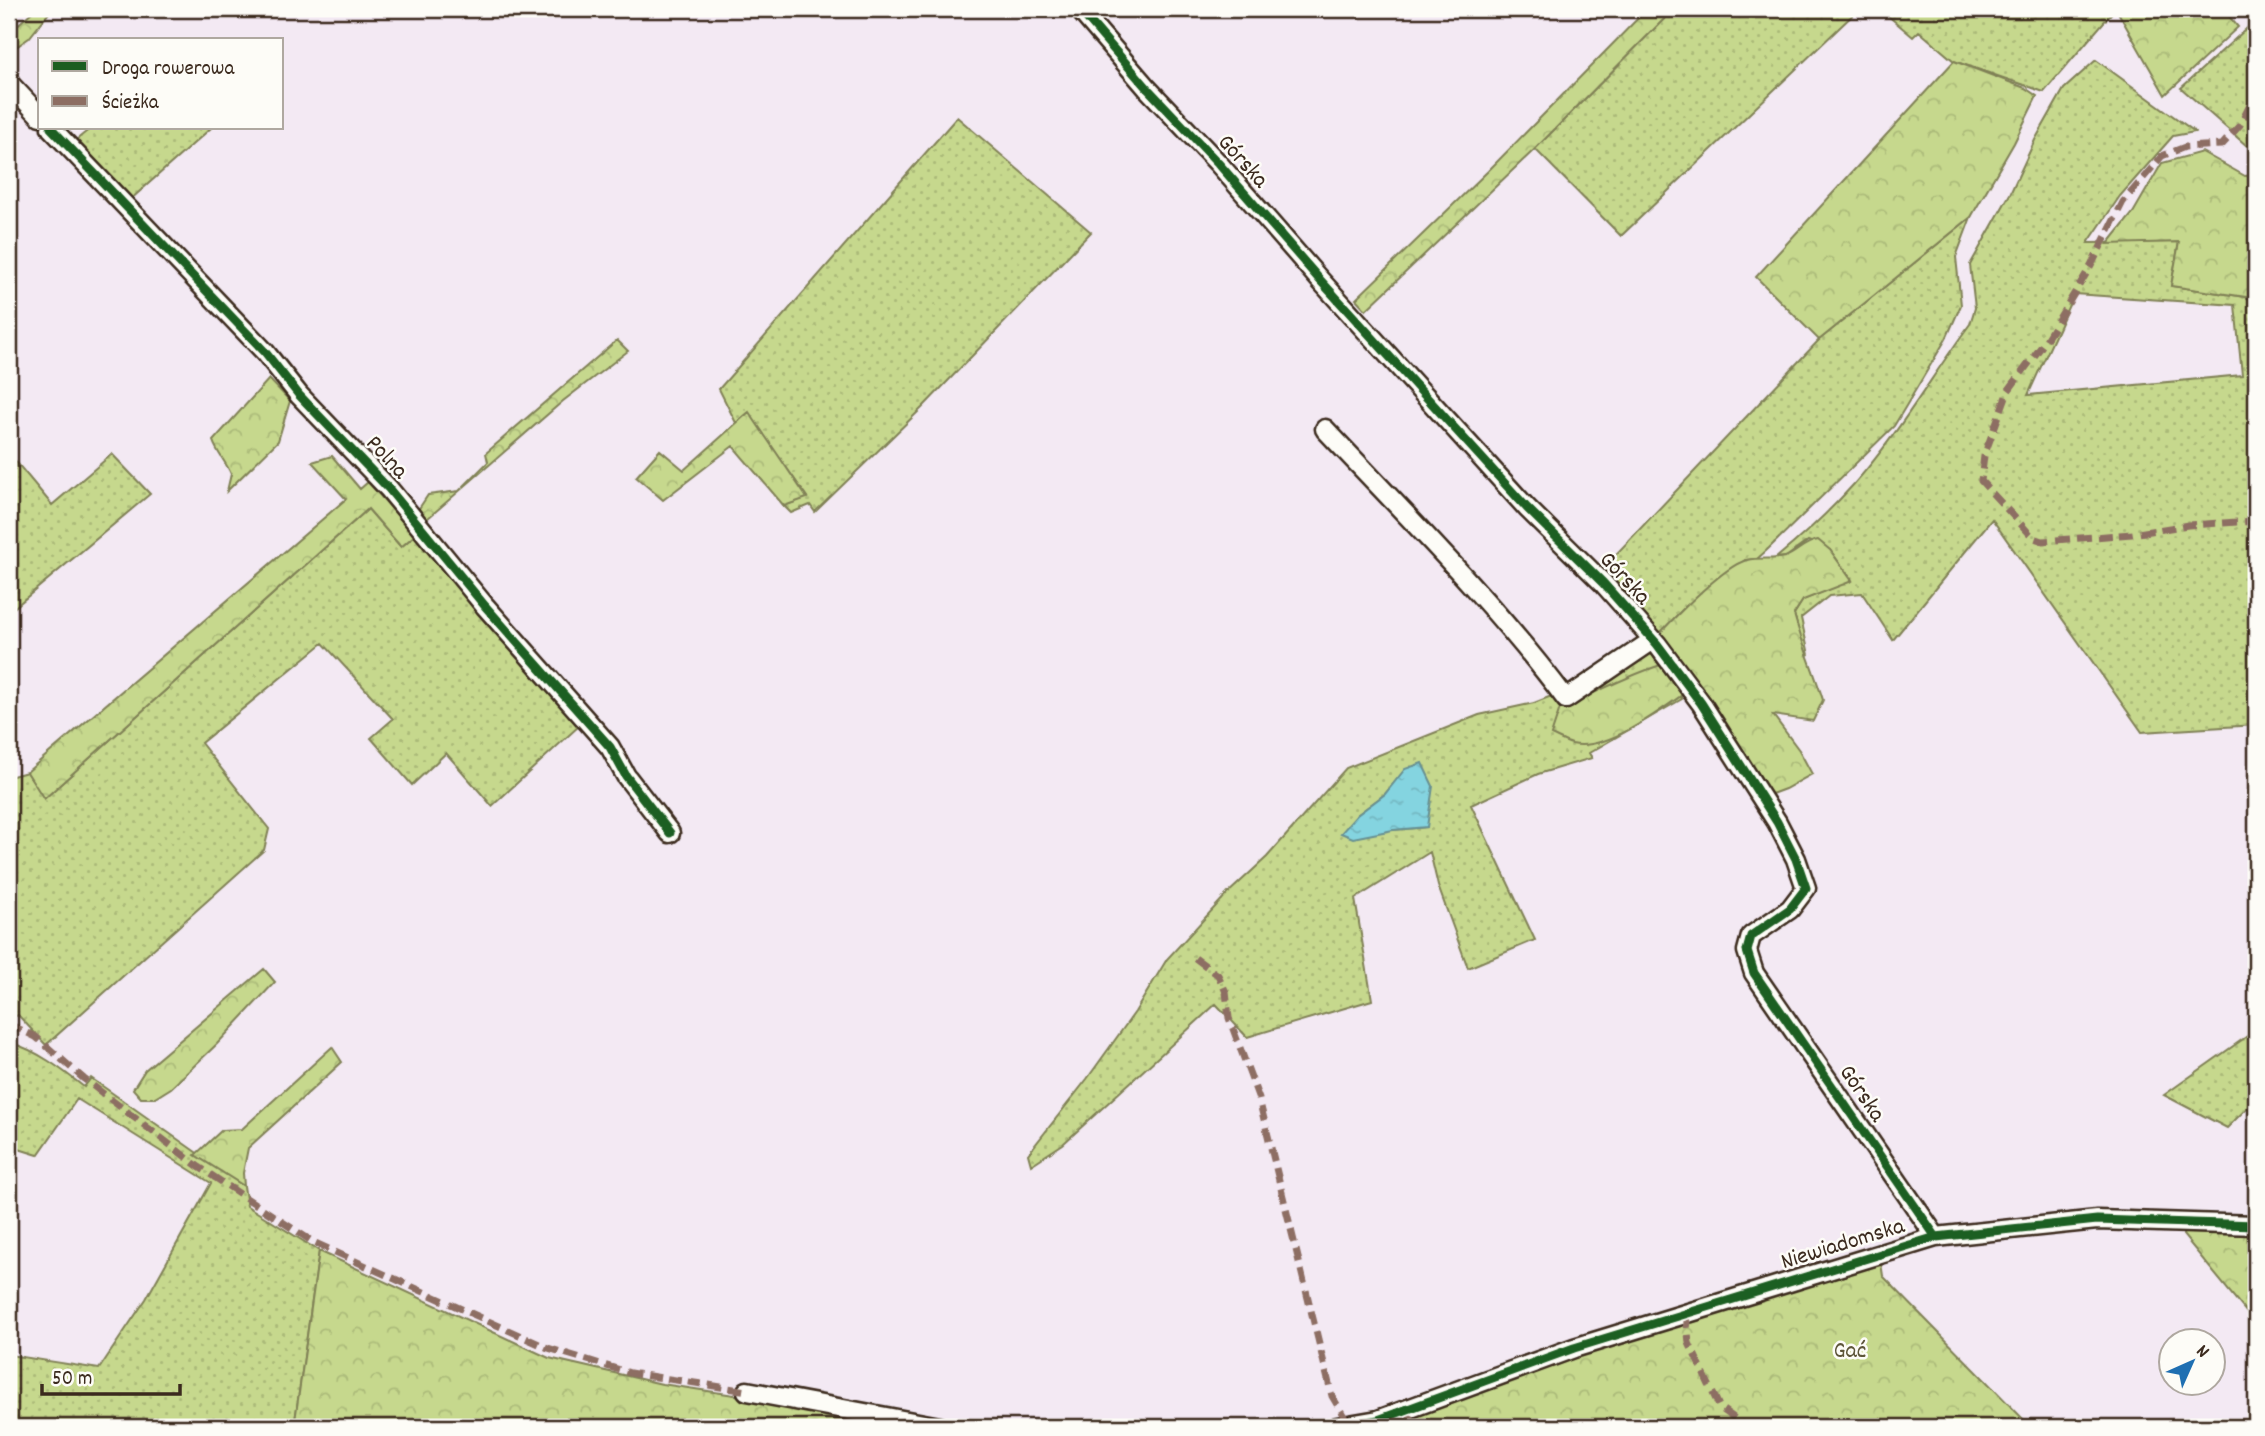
<svg xmlns="http://www.w3.org/2000/svg" width="2265" height="1436" viewBox="0 0 2265 1436" font-family="Dekko,sans-serif">
	<style>
		.grass { fill: url(#grass-dots); stroke: #808156; stroke-width: 2; fill-rule: evenodd }
		.forest { fill: url(#forest-crowns); stroke: #808156; stroke-width: 2 }
		.water { fill: url(#water-ripples); stroke: #679092; stroke-width: 2 }
		.lines { fill: none; stroke-linecap: round; stroke-linejoin: round }
		.minor-casing { stroke: #3b2a1e; stroke-width: 23 }
		.minor { stroke: #fdfcf7; stroke-width: 18 }
		.quiet { stroke: #8d6e63; stroke-width: 7; stroke-dasharray: 14 7; stroke-linecap: butt }
		.cycleway-casing { stroke: #fdfcf7; stroke-width: 13 }
		.cycleway { stroke: #1b5e20; stroke-width: 9 }
		.labels { text-anchor: middle; dominant-baseline: central; stroke-width: 5; stroke-linejoin: round; paint-order: stroke }
		.street-label { font-size: 24px; fill: #3b2a1e; stroke: #fdfcf7 }
		.park-label { font-size: 24px; fill: #5e563a; stroke: #fdfcf7 }
	</style>
	<defs>
		<pattern id="grass-dots" width="8" height="8" patternUnits="userSpaceOnUse" patternTransform="scale(1.75)"><rect width="8" height="8" fill="#c6d88d"/><path d="M2 2h.1M6 6h.1" fill="none" stroke="#abba79" stroke-width="1.8" stroke-linecap="round"/></pattern>
		<pattern id="forest-crowns" width="20" height="18" patternUnits="userSpaceOnUse" patternTransform="scale(1.75)"><rect width="20" height="18" fill="#c6d88d"/><path d="M2 6a3 3 0 1 1 6 0M12 15a3 3 0 1 1 6 0" fill="none" stroke="#abba79"/></pattern>
		<pattern id="water-ripples" width="26" height="14" patternUnits="userSpaceOnUse" patternTransform="scale(1.75)"><rect width="26" height="14" fill="#84d4e0"/><path d="M2 4q2-2 4 0t4 0M15 11q2-2 4 0t4 0" fill="none" stroke="#73b6c0"/></pattern>
	</defs>
	<rect width="100%" height="100%" fill="#f3e9f3"/>
	<filter id="ink" filterUnits="userSpaceOnUse"><feTurbulence type="fractalNoise" baseFrequency=".0143" numOctaves="2"/><feDisplacementMap in="SourceGraphic" scale="14" xChannelSelector="R" yChannelSelector="G"/><feConvolveMatrix kernelMatrix="1 2 1 2 8 2 1 2 1" color-interpolation-filters="sRGB"/></filter>
	<g filter="url(#ink)">
		<path class="grass" d="M1674,9h185l-238,227 -86,-87z
			M1880,9h235l-71,83 -90,-31 -35,-30 -6,6z
			M2256,20v127l-9,-1 -66,-58z
			M2096,60l99,72 -22,4 -53,60 -32,47 91,-1 -8,44 75,11 10,5v423l-114,7 -150,-213 -99,121 -31,-47 -33,3 -28,22 8,37 -6,-7 -9,-34 9,-14 49,-20 -22,-30 -22,-9 -22,16 -10,1c28,-23 54,-47 78,-74 44,-49 77,-107 116,-160l5,-16 -5,-43 40,-71 25,-54 29,-51zM2074,294l161,11 7,70 -214,20z
			M957,117l134,115 -169,176 -107,104 -5,-7 -19,8 -7,-7 23,-9 -59,-84 -12,10 -17,-34z
			M91,128h120l-81,72 -54,-60z
			M1971,217l-15,40 5,48 -15,34 -52,87 -127,124 -10,9 -12,1 -60,47 -25,26 -36,-37 -22,-27 217,-229z
			M112,454l38,40 -141,118v-151l4,-3 39,47z
			M368,509l33,38 14,-12 164,191 -87,80 -46,-53 -34,32 -41,-47 22,-19 -70,-76 -122,100 68,86 -5,21 -218,195 -28,-30 -9,4v-242l18,-5 18,26z
			M1645,644l37,55 -93,54 3,5 -54,16 -67,31 64,135 -67,28 -30,-82 -8,-34 -75,47 17,101 -125,37 -31,-33 -153,140 -32,21 -3,-11 59,-75 48,-67 32,-53 60,-65 40,-37 79,-89 133,-53 55,-12 50,-20zM1422,764l5,63 -34,3 -36,-15 28,-21 20,-24z
			M2256,1030v112l-7,-36 -22,22 -63,-33z
			M9,1042c29,9 51,26 75,45l7,-9 153,108 3,20 72,45 -24,170 -4,6h-227l-52,-5 -3,2v-69l90,14 47,-70 65,-116 -134,-84 -39,56 -29,-9z"/>
		<path class="forest" d="M35,9h17l-23,29 -20,14v-25l3,3z
			M1647,9h27l-139,140 -169,161 -10,-11 132,-128z
			M2126,9h97l15,18 -73,68 -46,-81z
			M1954,61l71,27 12,8 -23,47 -43,74 -152,123 -63,-63z
			M2202,152l43,24 11,-2v128l-10,-5 -75,-11 8,-44 -71,2 25,-31 29,-50z
			M617,340l11,11 -65,50 -136,118 -13,-3 14,-21 31,-4 29,-29 -2,-9z
			M269,379l21,22 -12,40 -51,50 4,-17c-5,-12 -14,-21 -18,-33z
			M749,412l58,86 -23,8 -51,-60 -70,54 -27,-23 24,-27 24,20z
			M332,456l28,33 8,-7 47,53 -14,12 -33,-38 -324,290 -17,-27 319,-273 -34,-37z
			M1818,540l12,10 22,31 -49,19 -9,14c8,30 20,57 29,86l-10,21 -40,-6 26,35 13,24 -27,15 -16,6 -109,-162c17,-18 63,-67 87,-73 12,-3 26,0 38,-3 12,-4 19,-15 33,-17z
			M1667,663l18,30c-26,19 -80,59 -113,51 -7,-2 -14,-6 -21,-9l9,-27c36,-15 70,-34 107,-45z
			M264,969l11,13 -58,62 -46,44 -16,10h-14l-8,-9 12,-19z
			M332,1047l10,15 -94,86 -5,25 1,13 -49,-31 27,-25 20,-1z
			M2249,1229l7,15v80l-73,-89 1,-4z
			M319,1251l230,107 113,26 144,22 102,21h-617l4,-6z
			M1881,1263l2,13 148,151h-660l145,-51z"/>
		<path class="water" d="M1422,763l11,23 -6,41 -34,3 -40,8 -12,-5 16,-18 28,-21 20,-25z"/>
		<g class="lines">
			<defs>
				<path id="minor" d="M1079,9l68,79 71,75 102,117 207,228 76,75 54,61 44,59 76,119 19,37 10,29 -16,21 -39,27 -4,15 7,22 182,264
					M9,83l31,33
					M51,128l214,224 34,43 90,94 96,117 125,141 16,29 44,57
					M1325,429c82,87 169,174 241,270l87,-59
					M747,1391l193,36
					M1337,1427l41,-7 196,-72 362,-111 161,-17 159,5"/>
			</defs>
			<use href="#minor" class="minor-casing"/>
			<use href="#minor" class="minor"/>
			<path class="quiet" d="M2250,105l-10,20 -18,20 -37,2 -23,9 -39,46 -32,64 -47,77 -36,48 -24,65 -3,25 47,51 6,6 9,3 89,-7 56,-9 68,-4
				M2256,375c-4,27 -5,50 0,76
				M2256,490v12
				M1195,958l23,17 8,17 3,26 30,81 73,297 17,29
				M9,1024l27,13 48,42 115,88 114,75 235,106 82,25 117,18
				M1686,1314l3,29 31,65 27,19
				M1405,1427l11,-21"/>
			<defs>
				<path id="cycleway" d="M1079,9l68,79 71,75 102,117 207,228 76,75 54,61 44,59 76,119 19,37 10,29 -16,21 -39,27 -4,15 7,22 182,264
					M51,128l214,224 34,43 90,94 96,117 125,141 16,29 44,57
					M1337,1427l41,-7 196,-72 362,-111 161,-17 159,5"/>
			</defs>
			<use href="#cycleway" class="cycleway-casing"/>
			<use href="#cycleway" class="cycleway"/>
		</g>
	</g>
	<g class="labels">
		<g class="street-label">
			<text transform="translate(1242 162) rotate(48)">Górska</text>
			<text transform="translate(386 458) rotate(47)">Polna</text>
			<text transform="translate(1624 579) rotate(47)">Górska</text>
			<text transform="translate(1861 1094) rotate(56)">Górska</text>
			<text transform="translate(1843 1245) rotate(-17)">Niewiadomska</text>
		</g>
		<g class="park-label">
			<text x="1850" y="1352">Gać</text>
		</g>
	</g>
	<rect width="2265" height="1436" fill="none" stroke="#fdfcf7" stroke-width="35"/>
	<rect x="18" y="18" width="2230" height="1401" fill="none" stroke="#3b2a1e" stroke-width="2.5" filter="url(#ink)"/>
	<rect x="38" y="38" width="245" height="91" fill="#fdfcf7" stroke="#afa8a0" stroke-width="2"/>
	<rect x="52" y="61" width="35" height="10" fill="#1b5e20" stroke="#afa8a0" stroke-width="2"/>
	<text x="102" y="74" font-size="21" fill="#3b2a1e">Droga rowerowa</text>
	<rect x="52" y="96" width="35" height="10" fill="#8d6e63" stroke="#afa8a0" stroke-width="2"/>
	<text x="102" y="108" font-size="21" fill="#3b2a1e">Ścieżka</text>
	<g transform="translate(2192 1362) rotate(45)"><circle r="33" fill="#fdfcf7" stroke="#afa8a0" stroke-width="2"/>
	<path d="M0-5L12 26L0 18L-12 26Z" fill="#1f6fb2"/>
	<text y="-10" font-size="19" font-weight="bold" text-anchor="middle" fill="#3b2a1e">N</text>
	</g>
	<path d="M42 1384v10h138v-10" fill="none" stroke="#3b2a1e" stroke-width="3.5"/>
	<text x="52" y="1384" font-size="21" fill="#3b2a1e" stroke="#fdfcf7" stroke-width="5" paint-order="stroke">50 m</text>
</svg>
